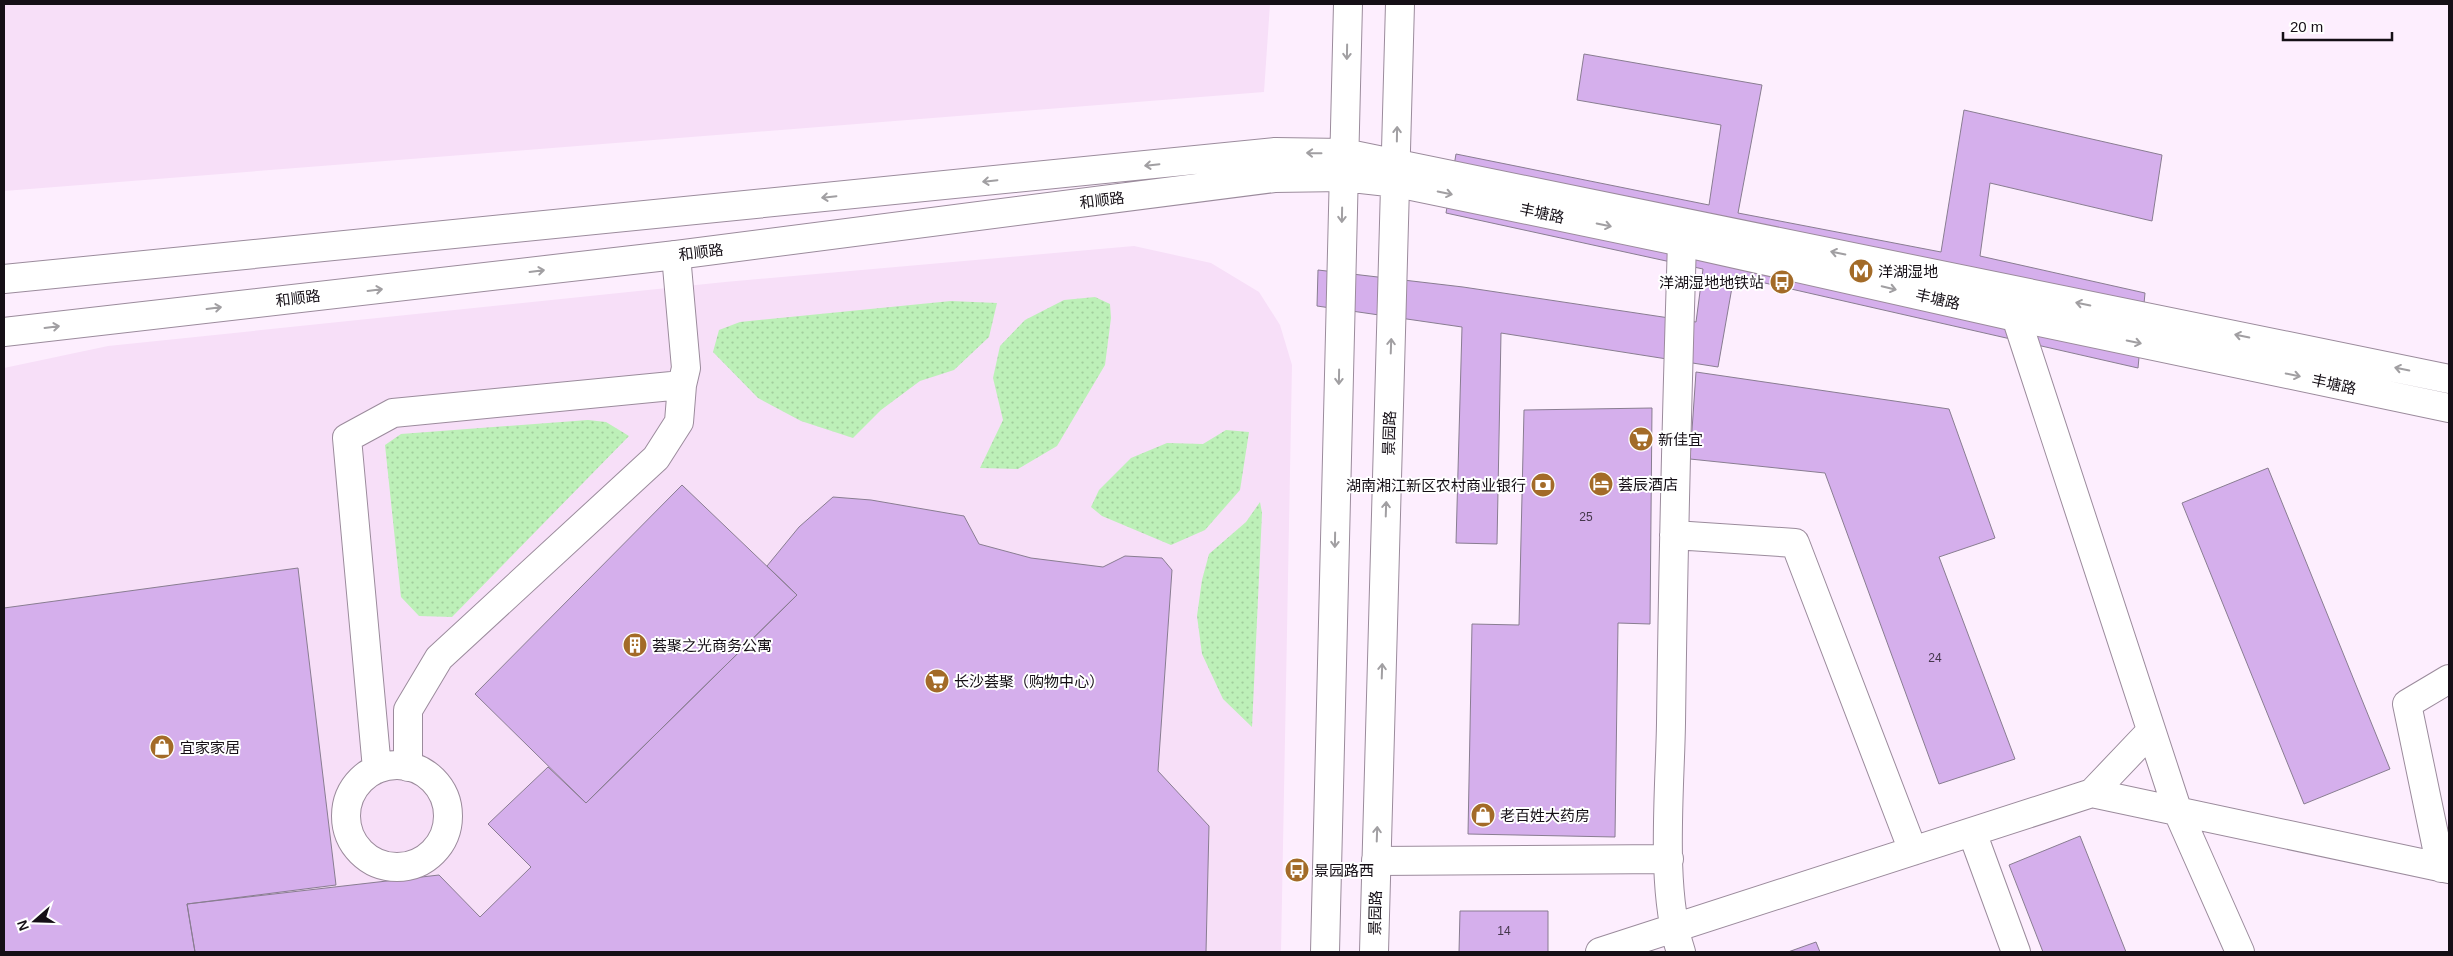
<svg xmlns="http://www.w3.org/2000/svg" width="2453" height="956" viewBox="0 0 2453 956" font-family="Arial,'Noto Sans SC',sans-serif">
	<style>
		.built { fill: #f7dff8 }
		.grass { fill: url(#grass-dots) }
		.building { fill: #d5afec; stroke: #897d91 }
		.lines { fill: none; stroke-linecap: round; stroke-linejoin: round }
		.minor-casing { stroke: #9b8b9c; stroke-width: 30 }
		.major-casing { stroke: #9b8b9c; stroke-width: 30 }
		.minor { stroke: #fff; stroke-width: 28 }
		.major { stroke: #fff; stroke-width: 28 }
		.oneway { stroke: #a19fa2 }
		.labels { text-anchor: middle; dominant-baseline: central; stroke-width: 4; stroke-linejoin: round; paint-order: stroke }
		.number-label { font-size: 12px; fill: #45374c }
		.street-label { font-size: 15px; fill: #150f16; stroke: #fff }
		.poi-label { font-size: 15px; fill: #150f16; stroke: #fff; text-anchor: start }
	</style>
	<defs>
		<pattern id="grass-dots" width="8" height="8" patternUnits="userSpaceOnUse" patternTransform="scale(1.25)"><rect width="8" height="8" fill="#bdf0b8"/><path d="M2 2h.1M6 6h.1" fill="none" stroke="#a2cd9d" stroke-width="1.8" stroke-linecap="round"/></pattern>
	</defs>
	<rect width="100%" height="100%" fill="#fdeefe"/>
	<path class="built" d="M4,4h1266l-6,88 -1260,99z
		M1134,246l77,17 48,29 21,33 12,40 -11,587h-1277v-584l104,-22 617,-64z"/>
	<path class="grass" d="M1095,297l15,7 1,14 -6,47 -48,81 -39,23 -38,-1 23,-48 -10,-42 7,-32 25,-26 39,-20z
		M951,301l46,2 -8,34 -35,33 -34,11 -39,29 -28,28 -52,-17 -43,-23 -45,-46 6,-22 21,-8z
		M588,420l18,2 23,14 -177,181 -33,-1 -18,-19 -16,-152 16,-11z
		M1226,430l23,2 -9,58 -35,40 -34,15 -69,-29 -11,-9 8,-17 32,-32 36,-15 36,1z
		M1260,502l2,11 -10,214 -29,-28 -21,-45 -5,-38 5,-36 7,-26 37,-32z"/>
	<path class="building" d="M1584,54l178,31 -24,128 203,39 23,-142 198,45 -10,66 -162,-38 -10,73 165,37 -7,75 -404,-92 -16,91 -217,-34 -4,211 -41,-1 6,-216 -145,-21 1,-36 145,17 233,35 7,-53 -257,-56 10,-59 253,51 12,-80 -144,-25z
		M1696,372l253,37 46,129 -56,19 76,202 -76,25 -114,-311 -135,-14z
		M1652,408l-2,216 -32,-1 -3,214 -147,-3 4,-210 47,1 5,-215z
		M2268,468l122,301 -86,35 -122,-301z
		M682,485l115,110 -211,208 -111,-109z
		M833,497l38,3 93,16 15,28 52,14 72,9 22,-11 37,2 10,12 -14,201 51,55 -3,126h-1011l-8,-48 252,-29 41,42 51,-50 -43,-43 60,-57 38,36 211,-208 -30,-29 32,-39z
		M298,568l38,317 -149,19 8,48h-191v-344z
		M2080,836l46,116h-83l-34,-87z
		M1460,911h88v41h-89z
		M1816,942l4,10h-32z"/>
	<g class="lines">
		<defs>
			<path id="minor" d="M2016,317l162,495 62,140
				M1674,535l121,8 118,308
				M346 816a51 51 0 1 1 102 0a51 51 0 1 1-102 0Z
				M408,767v-57l31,-52 217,-200 23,-36 3,-37 4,-17 -10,-113
				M377,769l-30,-331 46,-25 289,-28
				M2092,793l357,76
				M1972,832l44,120
				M1376,861l293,-2
				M2441,868l-34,-164 42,-25
				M1600,952l492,-159 59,-62
				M1681,952c-21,-62 -11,-162 -10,-229 2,-161 6,-321 11,-481"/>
			<path id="major" d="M4,279l1271,-127 69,1 1105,226
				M4,332l672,-77 598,-77 69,-1 54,6 285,59 334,75 433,91
				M1325,952l23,-948
				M1374,952l26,-948"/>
		</defs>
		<use href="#minor" class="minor-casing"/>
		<use href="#major" class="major-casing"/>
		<use href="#minor" class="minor"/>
		<use href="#major" class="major"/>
	</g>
	<defs><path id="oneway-shaft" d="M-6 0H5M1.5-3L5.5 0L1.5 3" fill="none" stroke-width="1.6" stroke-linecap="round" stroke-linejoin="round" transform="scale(1.25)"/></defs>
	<g class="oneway">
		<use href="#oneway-shaft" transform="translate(1347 52) rotate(91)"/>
		<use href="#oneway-shaft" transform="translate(1397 134) rotate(-89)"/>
		<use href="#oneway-shaft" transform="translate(1314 153) rotate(-179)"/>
		<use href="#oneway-shaft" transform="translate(1152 165) rotate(174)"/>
		<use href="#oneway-shaft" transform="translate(990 181) rotate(174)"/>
		<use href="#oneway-shaft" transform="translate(1445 193) rotate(12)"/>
		<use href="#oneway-shaft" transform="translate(829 197) rotate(174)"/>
		<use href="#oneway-shaft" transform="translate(1342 215) rotate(91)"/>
		<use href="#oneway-shaft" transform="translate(1604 225) rotate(12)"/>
		<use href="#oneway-shaft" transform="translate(1838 253) rotate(-168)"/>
		<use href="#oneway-shaft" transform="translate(537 271) rotate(-7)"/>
		<use href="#oneway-shaft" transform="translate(1889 288) rotate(13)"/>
		<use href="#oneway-shaft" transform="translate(375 290) rotate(-7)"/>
		<use href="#oneway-shaft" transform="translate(2083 304) rotate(-168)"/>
		<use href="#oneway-shaft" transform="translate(214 308) rotate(-7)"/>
		<use href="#oneway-shaft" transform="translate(52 327) rotate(-7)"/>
		<use href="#oneway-shaft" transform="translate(2242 336) rotate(-168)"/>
		<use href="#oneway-shaft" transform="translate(2134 342) rotate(12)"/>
		<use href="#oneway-shaft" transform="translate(1391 346) rotate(-88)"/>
		<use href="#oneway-shaft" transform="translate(2402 369) rotate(-168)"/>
		<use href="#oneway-shaft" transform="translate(2293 375) rotate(12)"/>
		<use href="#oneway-shaft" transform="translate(1339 377) rotate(91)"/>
		<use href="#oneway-shaft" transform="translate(1386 509) rotate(-88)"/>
		<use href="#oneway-shaft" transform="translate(1335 540) rotate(91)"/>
		<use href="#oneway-shaft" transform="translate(1382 671) rotate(-88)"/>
		<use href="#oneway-shaft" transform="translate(1377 834) rotate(-88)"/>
	</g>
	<defs>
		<symbol id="metro-disc" viewBox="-11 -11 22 22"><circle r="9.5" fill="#a36b28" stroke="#fff"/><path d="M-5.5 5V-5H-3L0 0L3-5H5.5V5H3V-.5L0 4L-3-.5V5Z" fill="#fff"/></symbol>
		<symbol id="bus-disc" viewBox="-11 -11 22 22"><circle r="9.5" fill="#a36b28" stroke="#fff"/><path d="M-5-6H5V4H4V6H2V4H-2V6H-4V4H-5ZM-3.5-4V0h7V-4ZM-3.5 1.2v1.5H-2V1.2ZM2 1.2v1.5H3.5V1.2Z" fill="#fff"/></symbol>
		<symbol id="supermarket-disc" viewBox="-11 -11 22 22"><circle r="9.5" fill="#a36b28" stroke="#fff"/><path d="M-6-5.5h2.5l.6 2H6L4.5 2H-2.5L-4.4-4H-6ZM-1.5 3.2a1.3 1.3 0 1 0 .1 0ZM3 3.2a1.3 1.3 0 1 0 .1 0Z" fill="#fff"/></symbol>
		<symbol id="hotel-disc" viewBox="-11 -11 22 22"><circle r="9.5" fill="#a36b28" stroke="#fff"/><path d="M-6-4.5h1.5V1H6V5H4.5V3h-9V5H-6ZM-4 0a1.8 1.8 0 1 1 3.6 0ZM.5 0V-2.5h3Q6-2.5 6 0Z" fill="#fff"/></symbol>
		<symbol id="bank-disc" viewBox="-11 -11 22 22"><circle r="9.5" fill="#a36b28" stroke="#fff"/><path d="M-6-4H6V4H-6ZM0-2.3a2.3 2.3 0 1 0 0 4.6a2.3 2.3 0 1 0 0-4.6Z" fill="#fff"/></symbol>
		<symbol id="building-disc" viewBox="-11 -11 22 22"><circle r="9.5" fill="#a36b28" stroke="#fff"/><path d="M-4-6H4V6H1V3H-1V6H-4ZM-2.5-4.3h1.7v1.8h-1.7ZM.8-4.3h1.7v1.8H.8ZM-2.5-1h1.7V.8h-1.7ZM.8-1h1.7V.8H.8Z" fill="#fff"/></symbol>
		<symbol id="shop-disc" viewBox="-11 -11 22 22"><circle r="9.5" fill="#a36b28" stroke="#fff"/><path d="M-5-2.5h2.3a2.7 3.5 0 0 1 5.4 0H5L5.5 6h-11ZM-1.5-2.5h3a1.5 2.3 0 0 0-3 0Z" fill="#fff"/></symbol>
	</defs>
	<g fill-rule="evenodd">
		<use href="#metro-disc" x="1847" y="257" width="28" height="28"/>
		<use href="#bus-disc" x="1768" y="268" width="28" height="28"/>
		<use href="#supermarket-disc" x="1627" y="425" width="28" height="28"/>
		<use href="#hotel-disc" x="1587" y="470" width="28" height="28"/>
		<use href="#bank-disc" x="1529" y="471" width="28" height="28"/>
		<use href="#building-disc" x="621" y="631" width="28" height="28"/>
		<use href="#supermarket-disc" x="923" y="667" width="28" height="28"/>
		<use href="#shop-disc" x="148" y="733" width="28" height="28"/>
		<use href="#shop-disc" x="1469" y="801" width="28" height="28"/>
		<use href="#bus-disc" x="1283" y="856" width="28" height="28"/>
	</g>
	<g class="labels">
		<g class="number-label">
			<text x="1586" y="517">25</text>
			<text x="1935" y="658">24</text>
			<text x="1504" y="931">14</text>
		</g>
		<g class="street-label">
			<text transform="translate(1102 200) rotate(-7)">和顺路</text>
			<text transform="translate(1542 213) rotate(12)">丰塘路</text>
			<text transform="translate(701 252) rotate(-7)">和顺路</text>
			<text transform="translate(298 298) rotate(-7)">和顺路</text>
			<text transform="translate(1938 299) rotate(13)">丰塘路</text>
			<text transform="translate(2334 384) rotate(12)">丰塘路</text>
			<text transform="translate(1389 433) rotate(-88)">景园路</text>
			<text transform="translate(1375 913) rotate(-89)">景园路</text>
		</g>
		<g class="poi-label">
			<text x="1878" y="271">洋湖湿地</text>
			<text x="1764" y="282" text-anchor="end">洋湖湿地地铁站</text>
			<text x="1658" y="439">新佳宜</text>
			<text x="1618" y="484">荟辰酒店</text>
			<text x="1526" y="485" text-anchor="end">湖南湘江新区农村商业银行</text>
			<text x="652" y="645">荟聚之光商务公寓</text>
			<text x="954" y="681">长沙荟聚（购物中心）</text>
			<text x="180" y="747">宜家家居</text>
			<text x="1500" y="815">老百姓大药房</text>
			<text x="1314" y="870">景园路西</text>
		</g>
	</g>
	<rect width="2453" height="956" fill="none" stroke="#150f16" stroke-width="10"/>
	<g transform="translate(35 921) rotate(250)" stroke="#ffffff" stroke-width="4" paint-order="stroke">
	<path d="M0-4L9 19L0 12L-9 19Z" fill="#150f16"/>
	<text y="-8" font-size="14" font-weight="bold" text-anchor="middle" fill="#150f16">N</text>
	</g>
	<path d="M2283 32v8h109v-8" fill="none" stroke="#150f16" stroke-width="2.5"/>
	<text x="2290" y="32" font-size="15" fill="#150f16" stroke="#ffffff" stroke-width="4" paint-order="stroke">20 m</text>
</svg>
